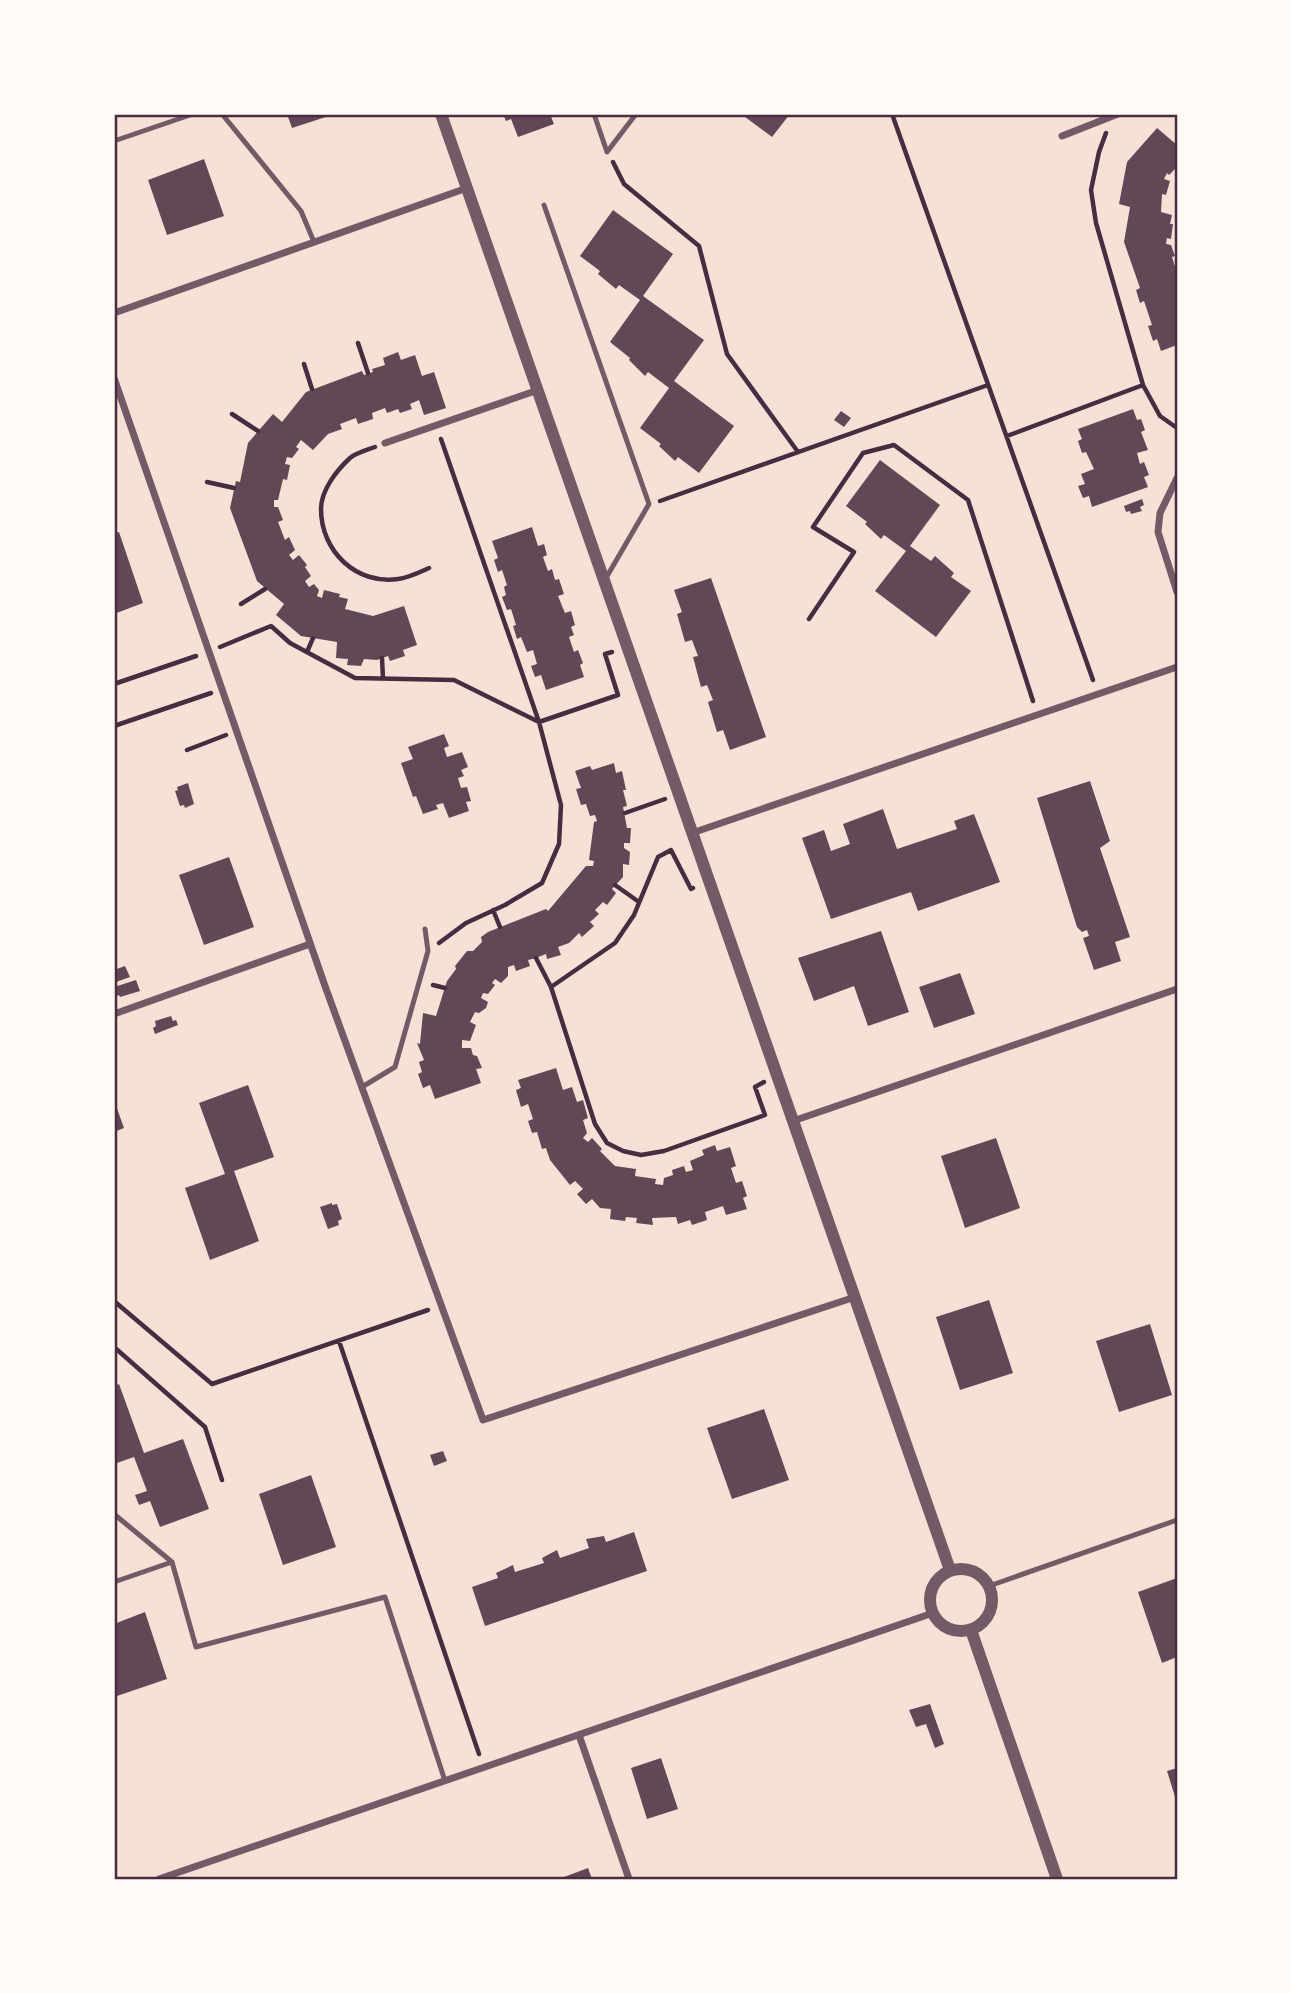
<svg xmlns="http://www.w3.org/2000/svg" width="1291" height="1993" viewBox="0 0 1291 1993" font-family="'Alegreya Sans',sans-serif">
	<style>
		.building { fill: #644757 }
		.lines { fill: none; stroke-linecap: round; stroke-linejoin: round }
		.path { stroke: #4a2c40; stroke-width: 4.5 }
		.service { stroke: #755966; stroke-width: 5 }
		.minor { stroke: #755966; stroke-width: 7 }
		.tertiary { stroke: #755966; stroke-width: 12 }
		.neatline { fill: none; stroke: #4a2c40; stroke-width: 2.5 }
	</style>
	<rect width="100%" height="100%" fill="#f7e1d7"/>
	<path class="building" d="M287,114h48l-43,14z
		M503,114h47l4,10 -36,13 -7,-18 -5,2z
		M741,114h49l-18,23z
		M1157,128l20,17v14l-2,3 2,5 -8,8 -2,-2 -3,6 6,2 -4,14 -4,-1 -1,18 11,3 -2,9h3l-2,15 -4,-1 -1,6 5,1 4,11 -3,1 5,16v72l-16,6 -4,-12 -4,2 -5,-15 4,-1 -8,-24 -4,2 -4,-13 4,-2 -16,-46 6,-35 -11,-3 8,-42z
		M204,159l20,57 -57,19 -19,-55z
		M613,210l60,44 -30,42 61,44 -30,41 60,45 -35,47 -21,-16 -3,4 -16,-15 2,-2 -21,-16 29,-40 -21,-16 -3,4 -16,-16 1,-2 -20,-16 30,-42 -21,-15 -3,4 -18,-15 2,-3 -20,-15z
		M398,352l3,8 14,-5 7,21 12,-4 12,36 -22,7 -5,-15 -9,4 2,5 -12,4 -2,-4 -11,4 -2,-5 -13,5 1,6 -15,5 -2,-6 -16,6 2,5 -14,5 -15,16 -12,-10 -5,7 3,2 -7,9 -5,-1 -2,7 5,1 -3,15 -4,-1 -5,21h-4v7h4l5,13 -5,2 7,18 4,-3 6,13 -6,5 4,5 6,-5 8,10 -2,2 6,9 -6,5 4,6 5,-3 5,6 -2,6 5,2 2,-8 16,4 -1,3 9,2 -3,10 28,7 31,-10 13,39 -14,5 2,6 -15,5 -2,-5 -11,4 -13,-1 -3,7 -14,-1 1,-6 -12,-1 1,-16 -36,-6 -25,-21 8,-11 -27,-23 -27,-73 6,-27 4,1 8,-39 25,-29 9,8 24,-30 56,-21 2,4 9,-3 -1,-3 13,-4 -2,-7z
		M1133,409l4,11 4,-1 4,11 -4,2 7,18 -11,3 3,11 4,-2 5,13 -5,2 4,10 -56,20 -3,-11 -6,2 -5,-12 7,-2 -4,-10 13,-5 -8,-17 -4,1 -4,-12 4,-2 -4,-10z
		M841,411l10,7 -7,9 -10,-7z
		M880,460l60,45 -30,41 21,15 4,-5 19,17 -3,4 20,14 -35,46 -61,-46 31,-40 -22,-16 -3,4 -16,-15 2,-2 -21,-16z
		M1142,499l2,6 -4,2 2,4 -11,3 -1,-3 -4,1 -2,-6z
		M532,527l6,19 6,-2 3,11 -4,2 5,14 4,-2 3,11 4,-1 5,15 -6,2 7,17 6,-2 4,14 -4,2 3,8 -5,2 5,15 4,-2 5,13 -3,2 4,12 -38,13 -5,-15 -6,2 -4,-11 6,-2 -4,-14 -6,2 -6,-15 -4,2 -4,-13 3,-1 -5,-16 -4,1 -5,-13 4,-2 -2,-8 3,-2 -5,-15 -4,2 -4,-12 4,-2 -6,-17z
		M119,532l24,71 -29,11v-81z
		M711,578l55,159 -36,13 -7,-20 -6,2 -9,-30 5,-2 -6,-15 -6,2 -8,-30 5,-1 -6,-16 -7,2 -8,-28 5,-2 -8,-22z
		M444,734l5,12 -5,2 3,9 15,-5 6,15 -7,3 3,6 -6,2 3,10 6,-1 4,14 -5,1 3,9 -20,7 -6,-15 -7,2 2,4 -15,5 -7,-18 -3,1 -12,-34 12,-4 -5,-12z
		M614,763l2,10 6,-2 4,19h-3l4,16 -4,1 4,21h4l-1,15h-6v5l6,4 -1,13 -6,-1v13l-11,12 4,4 -9,12 -4,-3 -8,8 4,4 -9,8 4,4 -12,11 -3,-4 -10,10 -11,4 3,8 -14,4 -1,-5 -10,4 -8,2 2,6 -14,5 -2,-6 -6,2v9l-7,7 -6,-4 -3,4 3,2 -7,9 -5,-1 -2,5 7,4 -2,6 -7,5 -4,-1 -5,10 6,3 -6,16 -8,-1v8h9l2,7 4,1 5,12 -6,1 5,14 -46,16 -5,-14 -7,3 -5,-14 4,-2 -3,-10 5,-2 -7,-17 3,1 3,-31 13,3 11,-35 9,-12 -1,-3 12,-15h6l9,-9 -1,-5 7,-5 58,-23 2,2 38,-45h7l1,-5 -5,-1 5,-38 3,-1 -2,-6 -5,1 -4,-12 -5,1 -5,-16 5,-1 -6,-17 15,-5 2,4z
		M1090,781l20,60 -10,7 30,89 -15,5 6,19 -27,9 -11,-32 6,-2 -2,-6 -5,2 -5,-5 -40,-129z
		M188,783l6,21 -9,4 -1,-3 -4,1 -5,-15 3,-1 -1,-3z
		M883,809l14,40 60,-20 -3,-8 20,-7 26,68 -82,29 -7,-19 -80,27 -29,-81 22,-8 7,21 19,-7 -7,-20z
		M229,857l25,70 -50,18 -25,-70z
		M881,931l28,81 -41,14 -14,-40 -40,15 -16,-43z
		M125,966l5,11 -14,5 -2,-12z
		M960,973l15,41 -41,14 -15,-41z
		M136,980l4,11 -20,6 -1,-2 -2,1 -3,-9z
		M171,1016l2,5 3,-1 2,5 -23,9 -2,-6 3,-2 -1,-5z
		M556,1068l7,22 9,-3 5,15 6,-2 5,18 -5,2 4,13 -4,5 5,4 4,-4 10,11 -2,2 15,15 21,3 -1,7 21,3 -1,5 8,1 1,-7 9,-3 -1,-5 12,-4 2,6 7,-2 -3,-9 14,-6 -2,-5 13,-5 2,6 13,-4 6,19 -5,2 5,15 6,-2 5,15 -4,2 4,11 -21,6 -3,-9 -18,6 2,8 -15,5 -2,-5 -12,4 -2,-7 -24,1 1,7 -17,-2 1,-5 -11,-1 -1,4 -15,-2 1,-10 -11,-1 -8,-9 -6,5 -9,-10 6,-5 -8,-8 -5,4 -20,-25 -4,-12 -4,1 -5,-17 -5,1 -4,-12 5,-2 -5,-15 -7,3 -5,-17 5,-2 -3,-8z
		M248,1085l26,72 -40,14 25,70 -49,19 -25,-72 40,-14 -26,-71z
		M114,1100l10,28 -10,4z
		M996,1138l24,70 -55,20 -24,-72z
		M332,1203v2l5,-1 5,15 -4,2 1,4 -11,4 -8,-22z
		M989,1300l24,73 -53,17 -24,-73z
		M1150,1324l22,71 -53,17 -23,-71z
		M119,1384l25,69 39,-14 26,70 -49,18 -10,-26 -11,4 -4,-10 12,-4 -13,-34 -20,7v-78z
		M764,1409l25,71 -57,19 -25,-71z
		M443,1451l4,10 -13,5 -4,-11z
		M311,1475l25,72 -53,18 -24,-71z
		M634,1532l13,39 -162,55 -13,-39 26,-9 -2,-5 17,-8 2,7 29,-9 -2,-5 15,-8 3,8 29,-10 -3,-9 18,-3 2,6z
		M1177,1578v79l-15,6 -24,-71z
		M145,1612l22,67 -53,18v-73z
		M930,1704l14,40 -9,4 -9,-24 -10,3 -7,-17z
		M661,1758l17,51 -31,10 -16,-51z
		M1177,1768v35l-10,-32z
		M588,1868l4,11h-27l-1,-2z"/>
	<g class="lines">
		<path class="path" d="M892,114l201,566
			M1106,133l-7,19 -8,38 5,33 47,162 17,31 17,12
			M613,162l11,22 75,62 28,108 71,98
			M358,343l10,30
			M304,364l8,25
			M232,414l26,17
			M1007,436l136,-51
			M375,447c-8,3 -19,6 -25,11 -13,12 -29,32 -29,51 0,42 35,76 77,70 10,-1 22,-7 31,-11
			M207,482l27,6
			M660,501l328,-116
			M241,604l24,-15
			M809,619l45,-67 -41,-25 50,-74 31,-8 74,55 65,201
			M220,647l51,-21 19,17 65,35 99,2 85,42 79,-27 -13,-41 7,-2
			M307,652l6,-14
			M382,658l1,21
			M114,684l82,-28
			M114,726l97,-33
			M187,750l39,-15
			M625,813l40,-14
			M615,885l24,17
			M693,888l-2,1 -20,-39 -13,7 -24,58 -19,28 -64,44 44,137 12,19 16,8 18,4 23,-4 101,-36 -10,-28 9,-5
			M493,910l7,17
			M439,943l27,-20 39,-18 37,-22 17,-39 2,-39 -22,-83 -98,-283
			M536,958l15,29
			M433,985l12,3
			M114,1301l98,83 216,-74
			M339,1341l140,413
			M114,1347l91,80 17,53"/>
		<path class="service" d="M222,114l79,97 13,31
			M594,114l13,38 29,-38
			M114,141l79,-27
			M544,205l105,299 -43,74
			M362,1087l33,-20 33,-116 -3,-22
			M114,1514l58,48 24,85 189,-50 60,184
			M114,1582l58,-20
			M989,1586l188,-66"/>
		<path class="minor" d="M1062,136l56,-22
			M114,313l353,-125
			M114,378l211,608 158,434 372,-123
			M385,443l153,-53
			M1177,478l-17,35 -2,19 19,60
			M692,833l485,-166
			M114,1014l196,-70
			M793,1121l384,-132
			M579,1735l50,144
			M159,1879l774,-266"/>
		<path class="tertiary" d="M441,114l509,1456
			M930 1600a31 31 0 1 1 62 0a31 31 0 1 1-62 0Z
			M971,1630l86,249"/>
	</g>
	<rect width="1291" height="1993" fill="none" stroke="#fffaf5" stroke-width="231"/>
	<rect x="116" y="116" width="1060" height="1762" class="neatline"/>
</svg>
